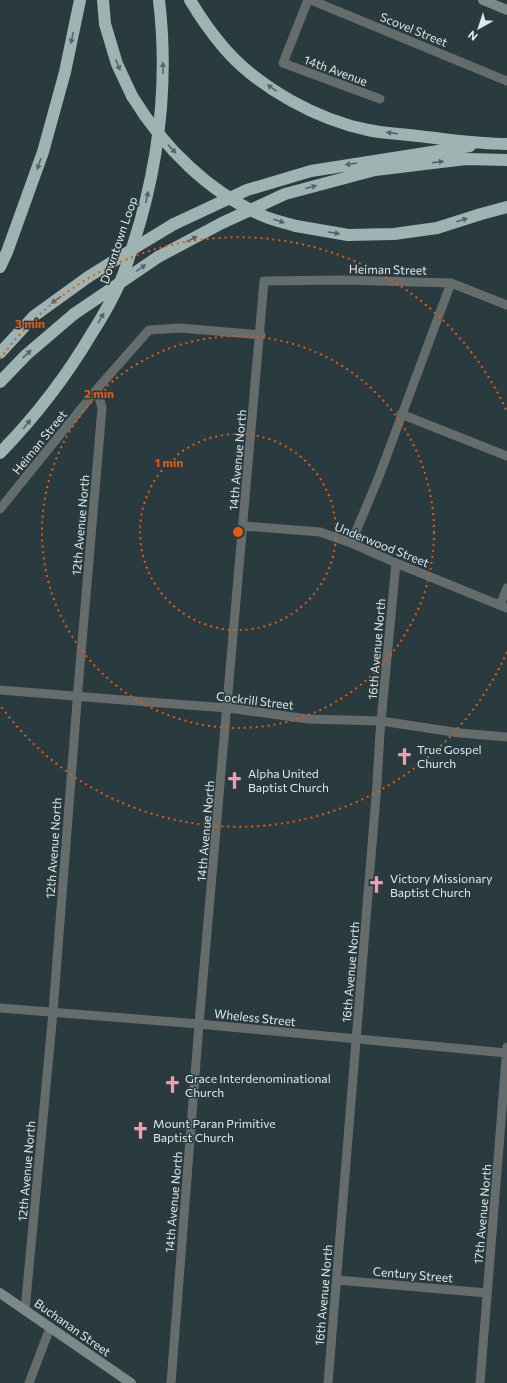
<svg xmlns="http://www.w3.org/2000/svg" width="507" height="1383" viewBox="0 0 507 1383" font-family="Commissioner,sans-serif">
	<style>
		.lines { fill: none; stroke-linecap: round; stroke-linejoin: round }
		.street { stroke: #646c6c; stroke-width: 9 }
		.secondary { stroke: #7b8a88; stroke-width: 10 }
		.highway { stroke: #9eb4b2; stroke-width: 12 }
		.highway-bridge { stroke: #9eb4b2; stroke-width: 12 }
		.oneway { fill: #536568 }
		.ring { fill: none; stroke: #e8590c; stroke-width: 2; stroke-dasharray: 2 4 }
		.labels { text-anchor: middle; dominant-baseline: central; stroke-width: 3; stroke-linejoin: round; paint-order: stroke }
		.street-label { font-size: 12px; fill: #dde8eb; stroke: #2a3b40 }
		.poi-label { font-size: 12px; fill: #dde8eb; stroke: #2a3b40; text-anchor: start }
		.centre { fill: #e8590c; stroke: #2a3b40; stroke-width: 2 }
		.ring-label { font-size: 12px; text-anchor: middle; font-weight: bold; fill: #e8590c; stroke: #2a3b40; stroke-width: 3; stroke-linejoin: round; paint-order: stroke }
	</style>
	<rect width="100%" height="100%" fill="#2a3b40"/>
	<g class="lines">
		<path class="street" d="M308,0l-25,63 97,36
			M311,0l196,81
			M401,414l106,42
			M0,509l97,-120 52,-59 31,-2 81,7
			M243,526l77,6 31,11 45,20 111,45
			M351,543l27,-64 73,-196
			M500,605l7,-17
			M0,690l148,12 80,6 80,11 73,2 79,12 47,4
			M0,1008l199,16 308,29
			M337,1280l150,13
			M25,1310l28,-298 25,-323 24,-281 -5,-19
			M29,1383l21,-55
			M171,1383l28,-359 65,-743 80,-1 107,3 56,22
			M328,1383l49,-599 3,-52 16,-169
			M480,1383l27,-336"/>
		<path class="secondary" d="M483,0l24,10
			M0,1293l131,90"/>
		<path class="highway" d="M103,0l2,24 12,40 15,32
			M190,0c10,17 22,34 35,49 34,39 93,71 143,81 19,4 39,4 58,7 27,3 54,7 81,7
			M174,224l73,-34 64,-19 159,-25
			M296,226l52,9 46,-1 43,-6 44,-14 26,-7
			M158,257l64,-34 63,-29 90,-24 91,-11 41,1
			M0,267l7,-15 36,-100 22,-80 15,-72
			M0,353l34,-37 54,-39
			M0,382l26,-27 48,-41
			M0,453c36,-37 66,-76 92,-120 11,-17 21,-35 29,-53 5,-11 8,-24 12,-35 26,-80 36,-161 26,-245"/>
		<path class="highway-bridge" d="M132,96c31,51 78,98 134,121 10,4 20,6 30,9
			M88,277l53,-33 33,-20
			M74,314l84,-57"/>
	</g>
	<defs><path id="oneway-solid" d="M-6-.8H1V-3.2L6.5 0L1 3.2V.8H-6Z"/></defs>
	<g class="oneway">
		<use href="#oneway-solid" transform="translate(72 38) rotate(102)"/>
		<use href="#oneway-solid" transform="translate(118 65) rotate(68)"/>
		<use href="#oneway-solid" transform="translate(163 68) rotate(-91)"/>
		<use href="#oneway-solid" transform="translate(272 88) rotate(-146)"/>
		<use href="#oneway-solid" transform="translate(392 133) rotate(-173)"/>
		<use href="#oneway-solid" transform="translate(172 149) rotate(47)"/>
		<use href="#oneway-solid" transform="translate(438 162) rotate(-7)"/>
		<use href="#oneway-solid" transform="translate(39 164) rotate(109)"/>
		<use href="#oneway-solid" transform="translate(351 164) rotate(171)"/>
		<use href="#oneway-solid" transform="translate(311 187) rotate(-15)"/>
		<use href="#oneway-solid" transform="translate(147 197) rotate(-77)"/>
		<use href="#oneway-solid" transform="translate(462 220) rotate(-18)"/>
		<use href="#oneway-solid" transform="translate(279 221) rotate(17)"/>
		<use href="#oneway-solid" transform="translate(334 233) rotate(9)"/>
		<use href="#oneway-solid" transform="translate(192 239) rotate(-28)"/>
		<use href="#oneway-solid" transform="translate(141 268) rotate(-34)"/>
		<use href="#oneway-solid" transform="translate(56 300) rotate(144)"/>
		<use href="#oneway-solid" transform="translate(101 318) rotate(-60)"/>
		<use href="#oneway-solid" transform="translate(27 354) rotate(-43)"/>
		<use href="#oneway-solid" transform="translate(27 424) rotate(-51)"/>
	</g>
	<g class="ring">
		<circle cx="238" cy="532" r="98"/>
		<circle cx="238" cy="532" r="196"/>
		<path d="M507 652A294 294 0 0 1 0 705M0 359A294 294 0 0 1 507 412"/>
	</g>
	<defs>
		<symbol id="church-bare" viewBox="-9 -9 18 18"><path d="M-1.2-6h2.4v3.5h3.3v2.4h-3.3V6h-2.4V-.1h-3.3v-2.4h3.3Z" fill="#f39aac" stroke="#2a3b40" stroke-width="2.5" paint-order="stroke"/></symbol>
	</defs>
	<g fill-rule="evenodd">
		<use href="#church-bare" x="392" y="744" width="25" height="25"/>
		<use href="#church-bare" x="222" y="768" width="25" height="25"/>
		<use href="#church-bare" x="364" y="872" width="25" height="25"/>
		<use href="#church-bare" x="160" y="1072" width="25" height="25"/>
		<use href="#church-bare" x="128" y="1118" width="25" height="25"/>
	</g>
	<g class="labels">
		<g class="street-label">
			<text transform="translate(414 29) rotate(22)">Scovel Street</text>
			<text transform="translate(336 70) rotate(20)">14th Avenue</text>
			<text transform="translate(118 240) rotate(-71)">Downtown Loop</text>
			<text transform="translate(388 269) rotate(1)">Heiman Street</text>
			<text transform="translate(39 442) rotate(-51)">Heiman Street</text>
			<text transform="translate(237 460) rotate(-85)">14th Avenue North</text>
			<text transform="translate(80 525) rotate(-85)">12th Avenue North</text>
			<text transform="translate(382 544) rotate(22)">Underwood Street</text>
			<text transform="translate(376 649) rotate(-85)">16th Avenue North</text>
			<text transform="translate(255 700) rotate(7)">Cockrill Street</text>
			<text transform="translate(205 831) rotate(-85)">14th Avenue North</text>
			<text transform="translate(53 848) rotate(-86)">12th Avenue North</text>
			<text transform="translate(350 972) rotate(-85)">16th Avenue North</text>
			<text transform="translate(255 1017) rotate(6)">Wheless Street</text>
			<text transform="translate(26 1171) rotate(-85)">12th Avenue North</text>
			<text transform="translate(173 1202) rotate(-85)">14th Avenue North</text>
			<text transform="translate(482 1214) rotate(-85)">17th Avenue North</text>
			<text transform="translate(413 1274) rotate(5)">Century Street</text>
			<text transform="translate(323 1295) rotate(-85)">16th Avenue North</text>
			<text transform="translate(73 1327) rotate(35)">Buchanan Street</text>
		</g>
		<g class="poi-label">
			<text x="417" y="749">True Gospel<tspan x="417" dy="14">Church</tspan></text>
			<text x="248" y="773">Alpha United<tspan x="248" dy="14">Baptist Church</tspan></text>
			<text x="390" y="878">Victory Missionary<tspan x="390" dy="14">Baptist Church</tspan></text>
			<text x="185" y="1078">Grace Interdenominational<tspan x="185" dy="14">Church</tspan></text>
			<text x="153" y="1123">Mount Paran Primitive<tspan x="153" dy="14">Baptist Church</tspan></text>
		</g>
	</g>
	<circle cx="238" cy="532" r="6" class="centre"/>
	<g class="ring-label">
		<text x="30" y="328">3 min</text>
		<text x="99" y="398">2 min</text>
		<text x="169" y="467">1 min</text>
	</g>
	<g transform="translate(479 28) rotate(219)" stroke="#2a3b40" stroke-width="3" paint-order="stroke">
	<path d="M0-3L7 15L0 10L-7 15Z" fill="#dde8eb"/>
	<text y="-6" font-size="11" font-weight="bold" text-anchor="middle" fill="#dde8eb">N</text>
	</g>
</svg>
